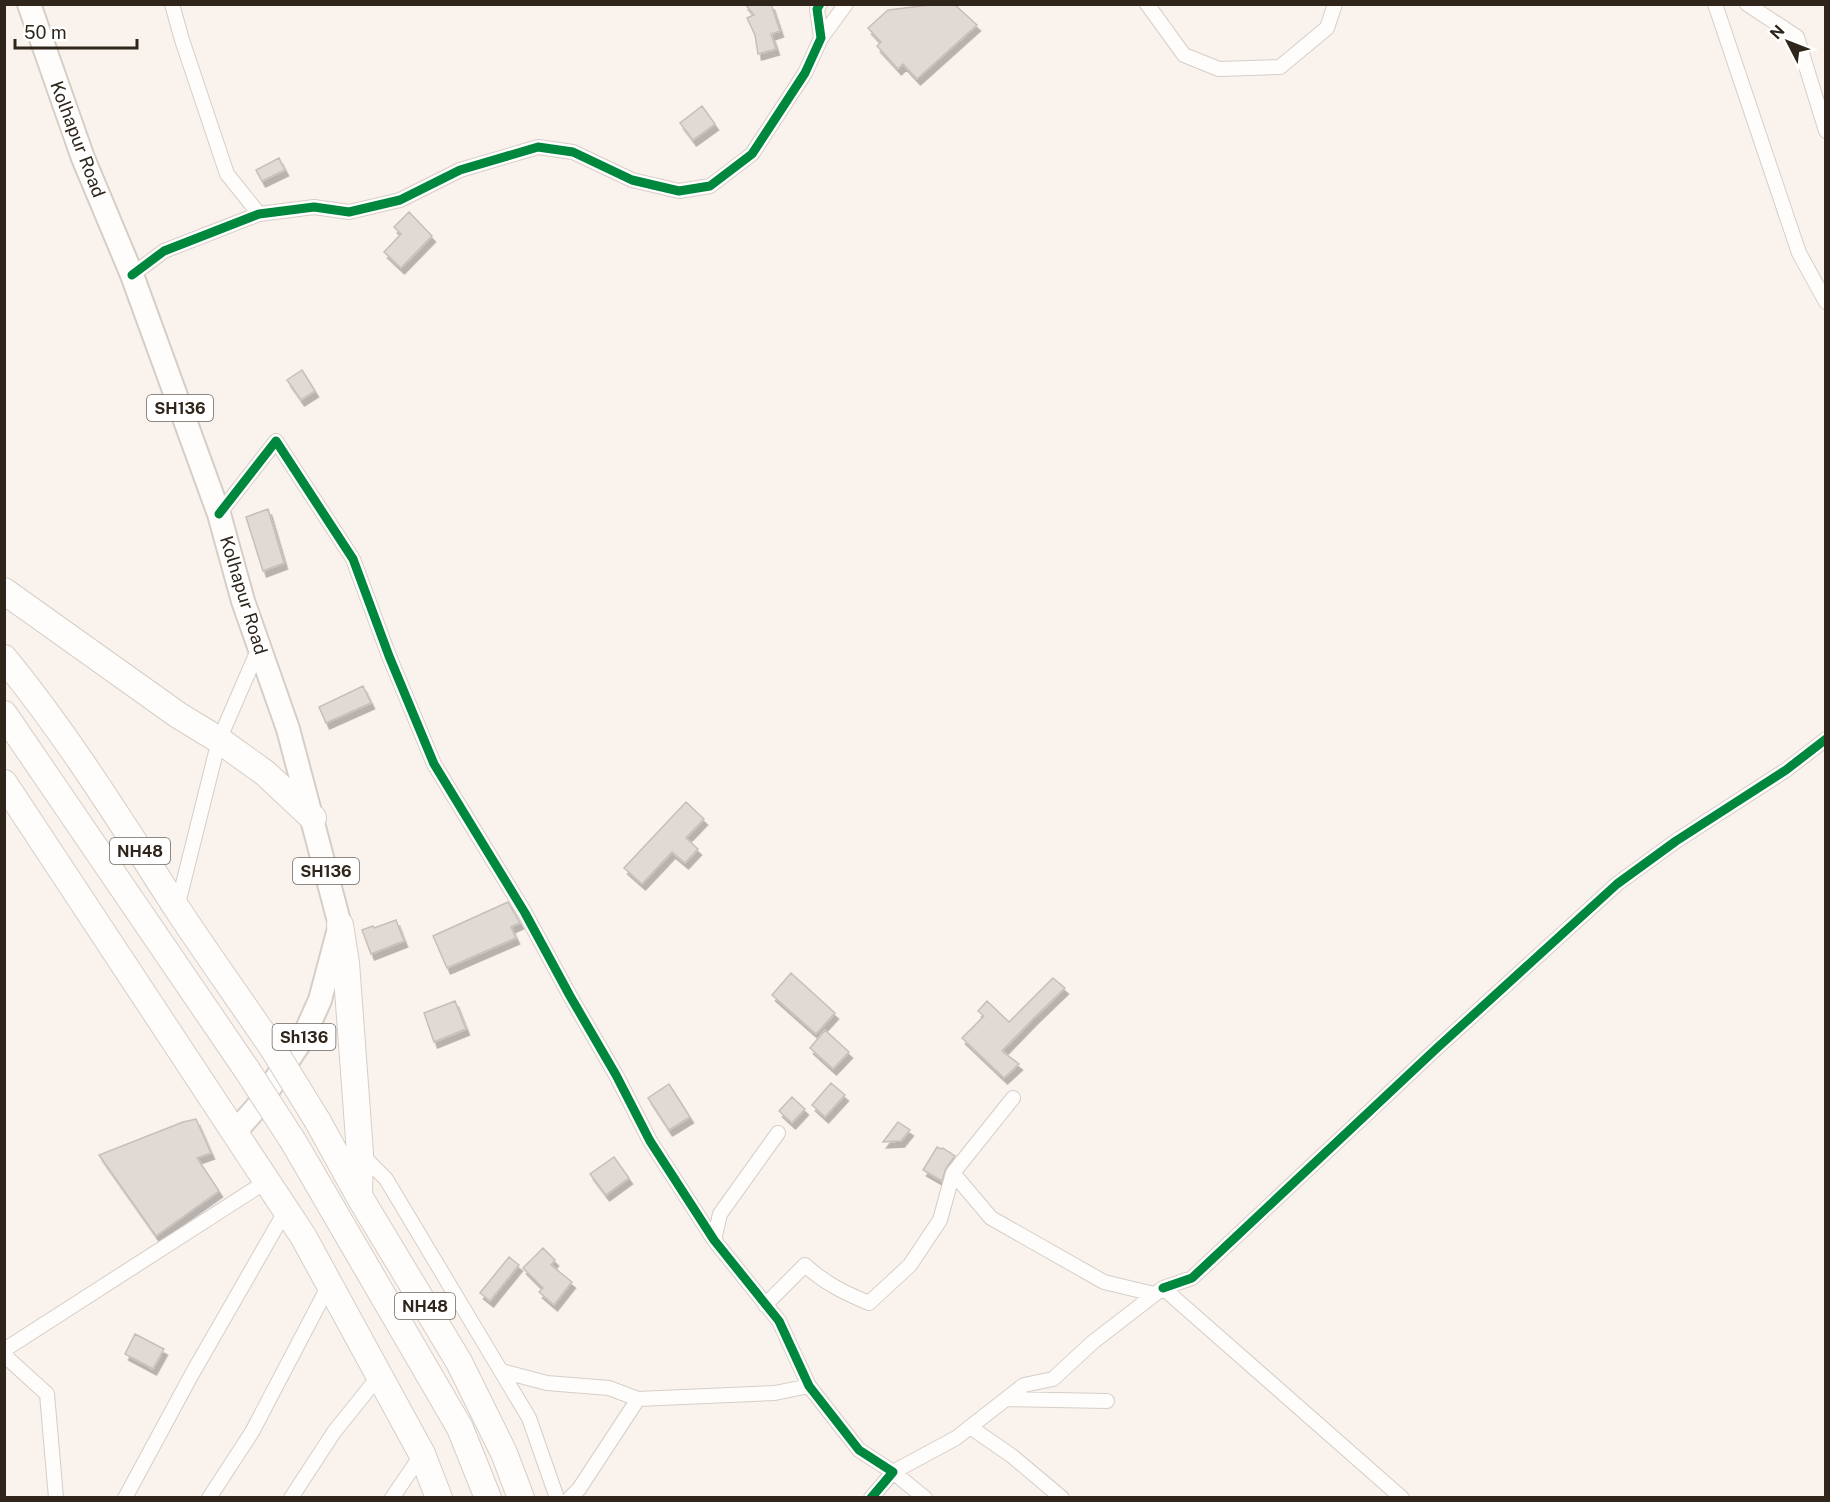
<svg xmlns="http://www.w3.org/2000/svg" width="1830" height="1502" viewBox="0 0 1830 1502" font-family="'Public Sans',sans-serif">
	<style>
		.building { fill: #e1d9d4; stroke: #c8beb9; stroke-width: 1.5; filter: url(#shadow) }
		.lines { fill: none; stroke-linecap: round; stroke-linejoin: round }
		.street-casing { stroke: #d6cec6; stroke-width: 16 }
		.primary-casing { stroke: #d6cec6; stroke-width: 26 }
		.highway-casing { stroke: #d6cec6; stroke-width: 28 }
		.street { stroke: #fefdfc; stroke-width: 14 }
		.primary { stroke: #fefdfc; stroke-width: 22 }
		.highway { stroke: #fefdfc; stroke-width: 26 }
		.highway-bridge-casing { stroke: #d6cec6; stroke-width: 28; stroke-linecap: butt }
		.highway-bridge { stroke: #fefdfc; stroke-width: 26 }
		.cycleway-casing { stroke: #fff; stroke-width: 13 }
		.cycleway { stroke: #00873e; stroke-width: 9 }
		.labels { text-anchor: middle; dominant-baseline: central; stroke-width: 5; stroke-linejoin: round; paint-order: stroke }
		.shield { fill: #fff; stroke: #6d665f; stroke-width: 1.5 }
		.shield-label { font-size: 16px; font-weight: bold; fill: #2f251a }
		.street-label { font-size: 18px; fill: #2f251a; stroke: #fff }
	</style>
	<defs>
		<filter id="shadow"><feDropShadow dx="3.5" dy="6" stdDeviation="0" flood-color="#0004"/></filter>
	</defs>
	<rect width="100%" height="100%" fill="#faf3ed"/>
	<path class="building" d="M745,4h26l9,27 -9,3 5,15 -18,5 -3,-19 -8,-17 7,-3z
		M938,4h16l23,21 -60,54 -14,-15 -5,5 -21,-23 4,-4 -13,-14 20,-18z
		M702,106l13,18 -22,16 -13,-17z
		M279,158l6,12 -23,11 -6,-11z
		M409,212l23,24 -31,32 -17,-16 17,-18 -7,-7z
		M302,370l13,21 -14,9 -14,-20z
		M268,509l16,54 -21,8 -17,-54z
		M363,686l8,17 -45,20 -7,-16z
		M686,802l18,17 -18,19 12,11 -13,14 -13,-11 -30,32 -18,-16z
		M508,902l12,21 -9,4 5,11 -69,30 -14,-32z
		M396,920l8,21 -33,13 -9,-24 11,-4 1,2z
		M791,973l44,40 -19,21 -44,-39z
		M1053,978l12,10 -32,31 -31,32 17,13 -15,14 -42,-40 22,-22 -6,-5 9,-10 22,21z
		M455,1001l11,28 -32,13 -10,-29z
		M825,1030l24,22 -16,17 -23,-21z
		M831,1083l14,12 -20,22 -13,-12z
		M669,1084l21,33 -21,13 -21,-32z
		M792,1097l13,12 -13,14 -13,-12z
		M196,1119l15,34 -14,5 22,33 -63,45 -57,-81 84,-33z
		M898,1122l12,8 -9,11 -18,1z
		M937,1147l4,2 2,-1 12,8 -9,12 -4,13 -19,-11z
		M614,1157l15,21 -23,17 -16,-21z
		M543,1248l12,12 -4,5 21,17 -18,23 -15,-13 4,-4 -20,-20z
		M509,1257l10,8 -29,36 -10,-8z
		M135,1334l29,15 -11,20 -28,-15z"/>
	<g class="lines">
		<defs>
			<path id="street" d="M172,4l10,36 45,134 32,40
				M1147,4l37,51 35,14 61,-2 47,-39 8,-24
				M1715,4l84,249 27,49
				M1747,4l50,33 29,94
				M821,38l25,-34
				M132,275l32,-24 95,-37 55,-7 35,5 51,-12 60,-30 78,-23 35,5 59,28 47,11 31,-5 42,-32 53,-81 16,-35 -4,-29 3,-5
				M219,514l57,-73 77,118 36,97 45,108 91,149 45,83 46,79 34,66 64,99 65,81 30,65 50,64 34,22 -22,26
				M177,908l42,-168 40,-92
				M1013,1098l-60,75 38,45 113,64 50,12
				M360,1153l26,26 143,239 28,80
				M714,1240l6,-26 58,-81
				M1163,1288l29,-10 245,-230 180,-164 59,-43 110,-71 40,-31
				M765,1305l40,-40c19,18 40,28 64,38l41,-38 30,-45 13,-47
				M4,1350l263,-169
				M4,1355l43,39 9,104
				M501,1371l46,12 62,5 29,11 137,-6 34,-7
				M1006,1399l101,2
				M970,1427l42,29 50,42
				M125,1498l67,-124 94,-164
				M209,1498l43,-66 77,-147
				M291,1498l43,-66 45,-56
				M392,1498l30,-44
				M570,1498l9,-9 59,-90
				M925,1498l-32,-26 63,-34 68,-53 29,-6 40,-37 70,-54 239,210"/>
			<path id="primary" d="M29,4l54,154 49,117 87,239 24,87 45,128 52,196 -20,75 -17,38 -46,69 -22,25"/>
			<path id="highway" d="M4,591l174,124 41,25 46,33 48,45
				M4,658c64,78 117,164 172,249 31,47 64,93 96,140
				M4,714l243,356
				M4,783l299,453 119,218 17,44
				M340,925l6,38 14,190 -1,41
				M317,1120l42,76 100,166 45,91 17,45
				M293,1141l167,287 28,70"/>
		</defs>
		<use href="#street" class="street-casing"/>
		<use href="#primary" class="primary-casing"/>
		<use href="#highway" class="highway-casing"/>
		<use href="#street" class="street"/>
		<use href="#primary" class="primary"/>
		<use href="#highway" class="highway"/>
		<defs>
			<path id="highway-bridge" d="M272,1047l45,73
				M247,1070l46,71"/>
		</defs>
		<use href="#highway-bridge" class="highway-bridge-casing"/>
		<use href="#highway-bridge" class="highway-bridge"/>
		<defs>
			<path id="cycleway" d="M132,275l32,-24 95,-37 55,-7 35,5 51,-12 60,-30 78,-23 35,5 59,28 47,11 31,-5 42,-32 53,-81 16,-35 -4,-29 3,-5
				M219,514l57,-73 77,118 36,97 45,108 91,149 45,83 46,79 34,66 64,99 65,81 30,65 50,64 34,22 -22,26
				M1163,1288l29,-10 245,-230 180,-164 59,-43 110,-71 40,-31"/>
		</defs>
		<use href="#cycleway" class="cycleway-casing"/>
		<use href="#cycleway" class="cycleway"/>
	</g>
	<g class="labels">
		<g class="shield">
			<rect x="147" y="395" width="66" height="26" rx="4.5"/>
			<rect x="110" y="838" width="60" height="26" rx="4.5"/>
			<rect x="293" y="858" width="66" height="26" rx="4.5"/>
			<rect x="272.5" y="1024" width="63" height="26" rx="4.5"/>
			<rect x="395" y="1293" width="60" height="26" rx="4.5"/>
		</g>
		<g class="shield-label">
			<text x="180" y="408">SH136</text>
			<text x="140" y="851">NH48</text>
			<text x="326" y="871">SH136</text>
			<text x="304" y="1037">Sh136</text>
			<text x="425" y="1306">NH48</text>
		</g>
		<g class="street-label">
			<text transform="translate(78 139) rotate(69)">Kolhapur Road</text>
			<text transform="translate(244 595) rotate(73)">Kolhapur Road</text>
		</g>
	</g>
	<rect width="1830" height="1502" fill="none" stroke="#2f251a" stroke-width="12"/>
	<g transform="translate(1788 42) rotate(312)" stroke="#ffffff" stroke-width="4.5" paint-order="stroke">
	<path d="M0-4.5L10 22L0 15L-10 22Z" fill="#2f251a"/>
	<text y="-9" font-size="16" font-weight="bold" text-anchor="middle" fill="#2f251a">N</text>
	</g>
	<path d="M15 39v9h122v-9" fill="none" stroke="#2f251a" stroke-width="3"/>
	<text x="24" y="39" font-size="18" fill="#2f251a" stroke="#ffffff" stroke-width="4.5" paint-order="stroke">50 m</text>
</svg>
